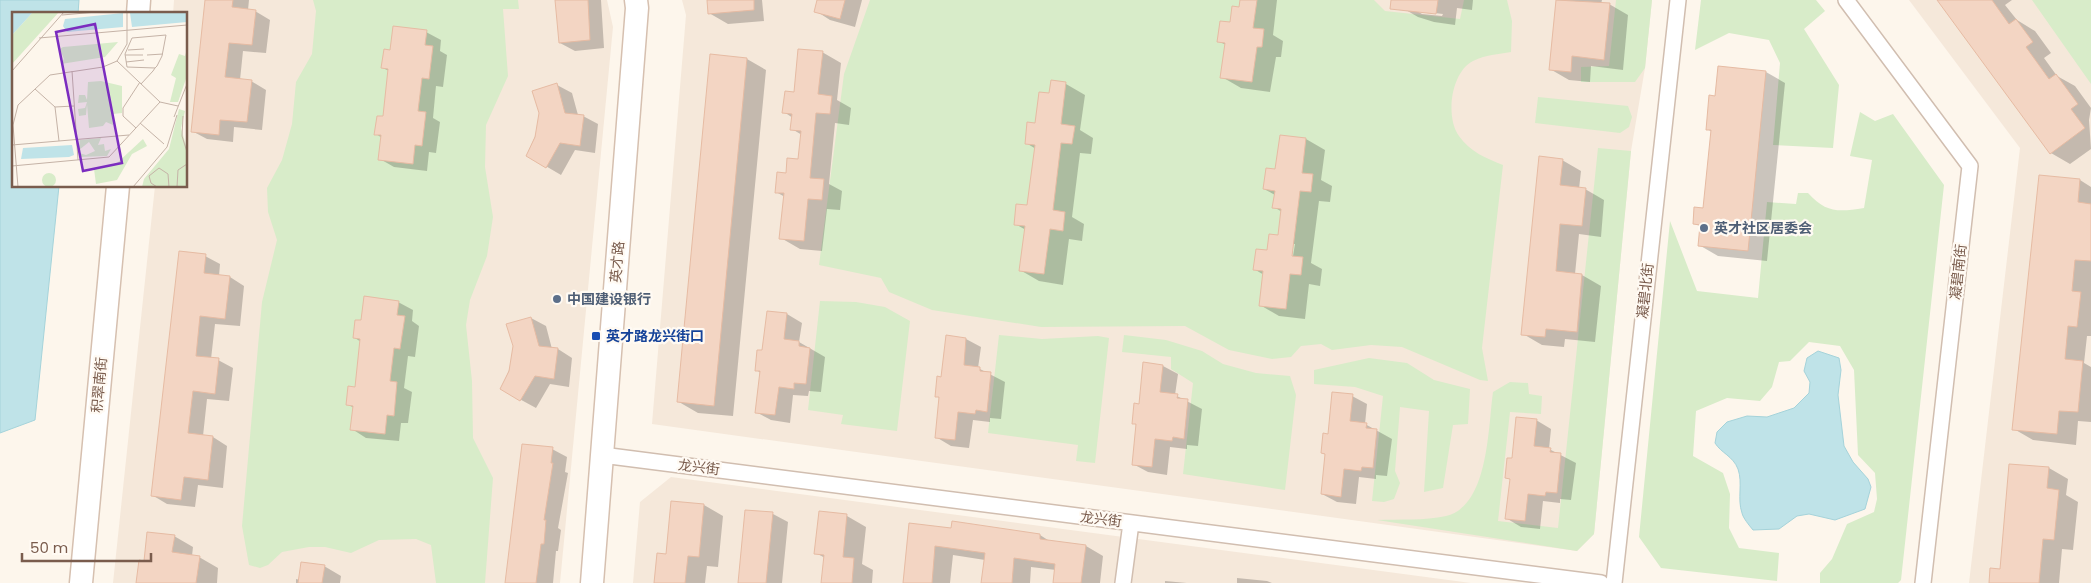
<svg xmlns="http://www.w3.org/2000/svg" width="2091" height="583" viewBox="0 0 2091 583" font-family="Poppins,'Noto Sans SC',sans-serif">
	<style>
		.residential { fill: #f5e8da }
		.green { fill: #d8ecc9 }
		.water { fill: #bfe3e8; stroke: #a5d3da }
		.shadow { fill: #0003; fill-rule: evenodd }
		.building { fill: #f3d5c3; stroke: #e6bba3 }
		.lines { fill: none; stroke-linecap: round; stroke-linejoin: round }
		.minor-casing { stroke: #d1beb0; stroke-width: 18 }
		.secondary-casing { stroke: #d6c0b0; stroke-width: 25 }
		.minor { stroke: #fff; stroke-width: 15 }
		.secondary { stroke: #fff; stroke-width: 22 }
		.service-dot { fill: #5c6f8a; stroke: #fffaf3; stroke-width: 2 }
		.transit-dot { fill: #1a4fb4; stroke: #fffaf3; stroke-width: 2 }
		.labels { text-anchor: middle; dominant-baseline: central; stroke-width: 4.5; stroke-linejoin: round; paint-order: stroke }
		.service-label { font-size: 14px; font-weight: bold; fill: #4e5e75; stroke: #fffaf3; text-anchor: start }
		.street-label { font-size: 14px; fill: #7a5c4d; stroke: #fffaf3 }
		.transit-label { font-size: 14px; font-weight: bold; fill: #164399; stroke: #fffaf3; text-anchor: start }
		.inset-road { fill: none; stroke: #c5b3a7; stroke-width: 1 }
		.view { fill: #7b2cbf; fill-opacity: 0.15; stroke: #7b2cbf; stroke-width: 2.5 }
		.inset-edge { fill: none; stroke: #7a5c4d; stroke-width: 2.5 }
	</style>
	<rect width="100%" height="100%" fill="#fdf6ec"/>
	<path class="residential" d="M174,0h433l6,27 -53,556h-447l42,-397h31v-172h-13z
		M682,0h970l-7,68 -14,83 -37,383 -17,17 -925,-127 34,-409z
		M1909,0h182v583h-122l51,-435z
		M671,477l800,106h-838l7,-81z"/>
	<path class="green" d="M313,0h205l1,9h-16l5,67 -22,49 -1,42 8,50 -6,39 -17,44 -4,25 6,56 1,57 20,40 -8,105h-49l-5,-38 -15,-6 -37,1 -28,13 -26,-6h-16l-27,5 -14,13 -8,3 -11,-3 -7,-39 20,-224 15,-62 -9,-28 -1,-24 15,-28 10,-36 4,-42 16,-28 4,-43z
		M870,0h504l11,11 75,8 4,-19h43l5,21 -1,31c-12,2 -26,3 -38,9 -22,11 -28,56 -14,75 11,16 27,22 44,29l-21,183 6,33 -8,-1 -78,-33 -31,-2 -39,5 -11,-6 -20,2 -10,11 -19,2 -43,-9 -44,-24 -144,1 -109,-17 -43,-18 -8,-14 -62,-13 25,-191z
		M1616,0h36l-7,68 -10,14h-54v-15l28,-1z
		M1701,0h115l9,11 -21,18 35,56 -6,63 -60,-3 7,-82 -11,-23 -40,-7 -34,17z
		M2032,0h59v84z
		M1538,97l90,9 4,11 -3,10 -9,6 -85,-10z
		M1860,112l15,9 18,-7 51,71 -43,395 -3,3h-78v-10l12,-14 15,-35 27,-12 3,-13 -2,-26 -17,-18 -4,-85 -14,-24 -31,-4 -19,19 -11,1 -7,25 -12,14 -33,-3 -31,13 -3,45 30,17 7,21 -1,34 10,20 40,5 -2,28 -116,-13 -22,-31 31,-316 27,70 61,7 9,-96 29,2 2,-11h10c18,20 30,19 56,15l8,-48 -22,-4z
		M1598,148l33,3 -37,383 -17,17 -200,-31c22,-1 47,1 69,-4 43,-10 42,-89 47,-124l17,-10 18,1 1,11 13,2 -1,18 -31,-2 -12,109 60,7z
		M820,301l36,1 29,5 25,14 -13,110 -56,-7 2,-9 -35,-5z
		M999,335l43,4 56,-3 11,2 -14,125 -19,-2 2,-16 -90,-12z
		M1124,335l42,5 36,11 21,13 33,9 34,3 6,19 -11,95 -102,-16 10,-91 -22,-14v-12l-49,-5z
		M1369,358l38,5 27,17 36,9 -2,35 -15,1 -10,63 -19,4 5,-81 -29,-4 -5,64 5,12 -6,16 -10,3 -12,-1 11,-105 -28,-9 -41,-3v-14z"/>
	<path class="water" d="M0,0h79l-1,14h-64v172h45l-24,234 -35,13z
		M1818,351l21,7 2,12 -3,25 6,51 9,16 15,17 3,8 -6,22 -30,11 -26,-6 -12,2 -18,13 -26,1c-4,-5 -10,-12 -11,-17 -5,-14 1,-30 -4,-44 -5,-13 -17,-16 -23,-26l2,-11 10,-10 20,-6 20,1 27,-9 15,-15 1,-11 -6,-11 3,-13z"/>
	<path class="shadow" d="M206,0h43l-1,10 7,1 15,9 -4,33 -23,-2 -3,29 11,1 15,9 -4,40 -28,-3 -1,15 -26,-3 -15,-8z
		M556,0h45l3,48 -29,3 -15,-8z
		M708,0h54l2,21 -36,3 -19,-11z
		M819,0h43l-7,27 -25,-7 -14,-9z
		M1242,0h35l-4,35 10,6 -2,16h-5l-6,35 -29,-4 -19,-11 4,-32 -8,-4 22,-33z
		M1400,0h73l-1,10 -15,-2 -2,17 -21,-3 -16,-5 -19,-11zM1417,11l26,3 -1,2 -20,-2z
		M1557,0h45l-1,4h8l19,11 -5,55 -32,-4 -1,16 -21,-2 -19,-11z
		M1939,0h73l-7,5 12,15 18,11 16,22 -7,5 13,18 18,10 16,22 -2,12 2,29 -21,15 -19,-11z
		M426,32l15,8 -1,11 7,4 -4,32 -7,-1 -3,32 7,4 -4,31 -7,-1 -2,19 -33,-4 -14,-8 2,-21 -6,-4 8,-16 5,-47 -6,-3 8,-17z
		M822,52l19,11 -4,37 14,8 -2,17 -14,-2 -6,61 13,7 -2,19 -13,-1 -5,42 -22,-2 -19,-11 4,-41 -9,-5 23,-32 3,-25 -10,-6 1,-11 -9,-6z
		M747,59l19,11 -33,346 -35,-3 -19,-11z
		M1766,72l19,11 -18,178 -49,-5 -19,-11 2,-18 -7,-4 10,-14 8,-77 -5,-3 9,-32z
		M1052,82l14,2 19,11 -5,35 13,8 -2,16 -11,-1 -8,64 12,7 -2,17 -13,-2 -6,46 -24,-4 -19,-11 6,-40 -11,-6 14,-17 7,-58 -10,-6 24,-48z
		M557,85l15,8 6,22 5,1 15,8 -3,29 -20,-3 -14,25 -34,-20z
		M1281,136l25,3 19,11 -4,30 11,6 -2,16 -11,-1 -8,62 11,6 -2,17 -11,-2 -4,35 -26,-3 -19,-11 4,-30 -10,-6 25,-33 3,-24 -8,-5 1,-12 -11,-6 12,-18zM1292,244h3l-3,18h-2z
		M1562,160l19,11 -2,18h6l19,11 -3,37 -22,-3 -4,40 7,1 19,11 -6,56 -30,-3 -1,8 -22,-2 -19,-11z
		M2040,176l40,4 11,7v149h-4l-3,27 7,4v55l-13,-1 -2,24 -43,-5 -19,-11z
		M205,256l15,8 -1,12 11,1 14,9 -4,40 -25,-2 -4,35 7,1 15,8 -4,33 -22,-2 -4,37 10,1 14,9 -4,42 -25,-3 -3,22 -28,-3 -15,-9z
		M398,302l15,8 -1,11 7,5 -4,31 -7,-1 -4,32 8,4 -4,31h-7l-2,18 -33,-3 -14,-9 2,-21 -7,-4 9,-16 5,-46 -6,-4 7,-16z
		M768,312l19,2 15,9 -3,19 26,15 -4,35 -12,-1 -1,5 -15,-1 -3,28 -19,-3 -15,-8 5,-39 -5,-3 7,-18z
		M531,318l15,8 6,23h6l14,9 -3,29 -19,-3 -14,24 -35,-19z
		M947,337l19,2 15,8 -3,21 27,14 -4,37 -11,-1v4l-17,-2 -4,28 -18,-2 -15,-9 4,-39 -4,-2 6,-18z
		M1144,364l19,2 15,8 -3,21 27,14 -4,37 -11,-1v4l-17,-2 -3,28 -19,-3 -15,-8 4,-39 -4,-2 7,-18z
		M1352,396l15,8 -2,20 27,15 -5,37 -11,-1v4l-17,-2 -3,27 -19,-2 -15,-8 5,-39 -5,-2 7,-18z
		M1536,420l15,9 -2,20 27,14 -5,37 -11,-1v4l-17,-2 -3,28 -19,-2 -15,-9 5,-38 -5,-3 7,-17z
		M552,449l15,8 -2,15 3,1 -10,55 3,2 -3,21h-2l-3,32h-47z
		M2010,465l39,3 19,11 -2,16 12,7 -5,48 -11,-1 -3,34h-69l11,-13z
		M704,505l19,11 -5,51 -11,-1 -2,17h-50l13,-28z
		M746,511l27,3 15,8 -6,61h-42z
		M820,513l27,3 19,11 -4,37 11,6 -1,13h-50l3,-25 -9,-5z
		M910,525l130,10 11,7 35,4 17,10 -3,27h-46l2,-13 -25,-3 -1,16h-47l2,-23 -32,-5 -3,28h-46z
		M174,536l19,11 -1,9 7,1 19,11 -1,15h-80l8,-21z
		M324,566l17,10 -1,7h-44v-4l4,1z
		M1237,578l30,3 5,2h-35z
		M1165,581l22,2h-22z"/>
	<path class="building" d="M205,0h28l-1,7 24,3 -4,35 -23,-2 -4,34 27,3 -5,42 -27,-2 -1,15 -28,-3z
		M555,0h33l2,40 -31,3z
		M707,0h47v10l-46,4z
		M817,0h28l-5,19 -26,-7z
		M1240,0h17l-4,28 11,1 -2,18h-5l-5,35 -32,-4 5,-35 -8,-1 3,-21 10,1 2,-16 7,1z
		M1391,0h47l-2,14 -46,-5z
		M1556,0l54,3 -6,57 -32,-4 -1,16 -22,-2z
		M1937,0h55l17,24 7,-5 17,23 -7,5 23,32 7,-5 22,30 -7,5 14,19 -35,26z
		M393,26l34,4 -2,15 8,1 -4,33 -7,-1 -4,33 8,1 -4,34 -7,-1 -2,19 -35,-4 3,-25h-7l3,-19h6l5,-47 -7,-1 3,-19 6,1z
		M798,49l25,2 -5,43 14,2 -2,18 -14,-1 -6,65 14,1 -2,21 -14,-1 -4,42 -25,-2 5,-46h-9l2,-21 9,1 1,-15 11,1 3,-28 -11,-1 2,-16 -10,-1 3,-22 9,1z
		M710,54l37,4 -33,348 -37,-4z
		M1718,66l48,5 -18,180 -50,-5 2,-21 -7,-1 1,-17 9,1 8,-78h-5l3,-35 6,1z
		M1051,80l15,2 -5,42 14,2 -3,18 -11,-1 -8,67 12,2 -2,19 -13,-2 -6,45 -25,-3 6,-45 -11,-1 2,-21 11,1 8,-60 -10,-1 2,-22 8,1 4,-31 10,1z
		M557,83l8,30 19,2 -4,31 -20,-3 -14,25 -20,-12 9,-19 4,-24 -7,-22z
		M1280,135l26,3 -4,35 11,1 -2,18 -11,-1 -8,65 11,1 -2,18 -11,-1 -4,35 -27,-3 4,-35 -10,-1 3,-21 11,1 2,-16 9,1 3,-26 -9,-1 3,-17 -12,-2 3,-21 9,1z
		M1539,156l24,3 -3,26 26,3 -4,38 -22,-2 -4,47 26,3 -5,58 -31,-3 -1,8 -24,-2z
		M2039,175l41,4 -2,23 13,2v57l-16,-1 -3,31 9,1 -4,35 -9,-1 -3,33 18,2 -5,51 -19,-1 -2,23 -45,-4z
		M179,251l27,3 -2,19 26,3 -5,43 -25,-3 -4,40 23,2 -4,36 -22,-3 -5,42 25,3 -5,44 -24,-3 -3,23 -30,-4z
		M364,296l35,5 -2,14 8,1 -5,33 -6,-1 -4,33 7,1 -3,34 -7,-1 -2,19 -35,-4 3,-24 -7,-1 2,-19 7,1 5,-48 -7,-1 2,-18h6z
		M767,311l20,2 -3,26 15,2v5l11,2 -4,36 -12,-1v6l-15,-2 -4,28 -20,-2 5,-42h-5l2,-21h5z
		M531,317l8,29 19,2 -4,31 -19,-3 -15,25 -20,-12 9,-18 4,-25 -7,-22z
		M946,335l20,3 -2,27 16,2v4l11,1 -4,40 -11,-2 -1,4 -17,-2 -3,28 -20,-2 4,-41h-4l2,-21 4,1z
		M1143,362l20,3 -3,27 18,2 -1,4 11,1 -4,40 -11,-2 -1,4 -17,-2 -3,28 -20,-2 4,-41h-4l2,-21 5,1z
		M1332,392l21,2 -3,27 17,2 -1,5 11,1 -4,39 -11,-1 -1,4 -17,-2 -3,28 -20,-3 4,-40 -4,-1 2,-20 5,1z
		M1516,417l21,2 -3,27 17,2 -1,4 11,1 -4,40 -11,-1 -1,4 -17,-2 -3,27 -20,-2 5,-40 -5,-1 2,-20h5z
		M522,444l31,3 -2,16h2l-9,57h2l-2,24h-3l-5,39h-31z
		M2009,464l40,3 -2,21 12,2 -5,50 -11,-1 -4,44h-50l1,-15 10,1z
		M671,501l33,3 -5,53 -11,-1 -3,27h-31l3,-30 9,1z
		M745,510l28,2 -7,71h-28z
		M819,511l28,3 -4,43 11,1 -2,25h-31l3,-28 -10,-1z
		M952,521l88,13v5l46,6 -5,38h-28l2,-19 -41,-6 -2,25h-31l4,-30 -50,-7 -3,37h-29l6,-60 42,5z
		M147,532l28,3 -3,17 28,4 -4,27h-60l3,-23 5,1z
		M301,562l24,3 -3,18h-24z"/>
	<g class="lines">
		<defs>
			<path id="minor" d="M1846,0l124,166 -47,417
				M602,455l999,128
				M1123,583l8,-60
				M1614,583l64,-583"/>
			<path id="secondary" d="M138,14l1,-14
				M81,583l37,-397
				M592,583l45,-575 -1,-8"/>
		</defs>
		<use href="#minor" class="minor-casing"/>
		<use href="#secondary" class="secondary-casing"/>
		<use href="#minor" class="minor"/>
		<use href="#secondary" class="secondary"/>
	</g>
	<g class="service-dot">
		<circle cx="1704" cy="228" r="5"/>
		<circle cx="557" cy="299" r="5"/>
	</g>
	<rect class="transit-dot" x="591" y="331" width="10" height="10" rx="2.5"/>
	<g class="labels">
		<g class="service-label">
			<text x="1714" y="228">英才社区居委会</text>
			<text x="567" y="299">中国建设银行</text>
		</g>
		<g class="street-label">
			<text transform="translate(617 262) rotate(-85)">英才路</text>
			<text transform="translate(1958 272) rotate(-84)">凝碧南街</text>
			<text transform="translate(1645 291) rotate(-84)">凝碧北街</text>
			<text transform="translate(99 385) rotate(-85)">积翠南街</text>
			<text transform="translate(699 467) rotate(7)">龙兴街</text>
			<text transform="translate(1101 519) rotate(7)">龙兴街</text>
		</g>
		<g class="transit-label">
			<text x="606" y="336">英才路龙兴街口</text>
		</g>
	</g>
	<g transform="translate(12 12)">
		<rect width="175" height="175" fill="#fdf6ec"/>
		<path d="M21,0h26l-47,52v-29zM106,30l-13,15 -44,7 3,-5 -4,-10 3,-2zM175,37v27l-9,26h-8l6,-24 -5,-3 8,-21 6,2zM89,69l21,5v27l-9,1v11l-7,-3 -3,4 -14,2 -2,-24 -1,11 -7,1 -1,-7 7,-1 2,-6 -9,1 1,-8h6l2,5 1,-18zM167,97l6,2 -4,17 6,21v38h-45l2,-8 25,-30zM89,126l-3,7 6,-1 1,7 6,-2 -4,7 -27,1 -1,-4 7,2 9,-4 -6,-9 -10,8 1,-10zM131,127l4,7 -15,8 -15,26 -21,4 -2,-15 22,-5zM30 168a7 7 0 1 1 14 0a7 7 0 1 1-14 0Z" fill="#d8ecc9"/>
		<path d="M0,0h21l-21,23zM144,0h31v10l-55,5 -2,-14zM111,1v14l-56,5 -4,-6 2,-7zM60,133l2,10 -5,2 -48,2 2,-11z" fill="#bfe3e8"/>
		<path class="inset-road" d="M50,3l35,-3M27,26l148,-13M116,38l16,-1M113,43h18M135,43l16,-1M105,49l43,41 18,4M114,50l18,-2M0,59l52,-59M60,59l6,89M129,72l12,-13 2,-3 2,-2 5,-10 4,-21 -34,3 -7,16 2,13 28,1M23,77l20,18 19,-1M175,89v40M43,95l4,34M171,104l-1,20 5,16M162,105l13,-33M128,111l24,21M124,116l-13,-12v-8l17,-26M0,133l117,-10M0,154l97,-9 51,-55M6,175l-5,-62 5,-20 32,-30 53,-8 14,-6 10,-17v-32M121,175l34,-40 10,-32M145,175l-6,-4 -2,-7 10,-8 9,6 1,13M165,175l1,-17 9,-6"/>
		<path class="view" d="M83,12l27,139 -39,8 -27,-139z"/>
		<rect width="175" height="175" class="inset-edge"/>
	</g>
	<path d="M22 553v8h129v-8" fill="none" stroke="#7a5c4d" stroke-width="2.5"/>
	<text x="30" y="553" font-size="15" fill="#7a5c4d" stroke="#fffaf3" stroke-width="4" paint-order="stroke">50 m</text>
</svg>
